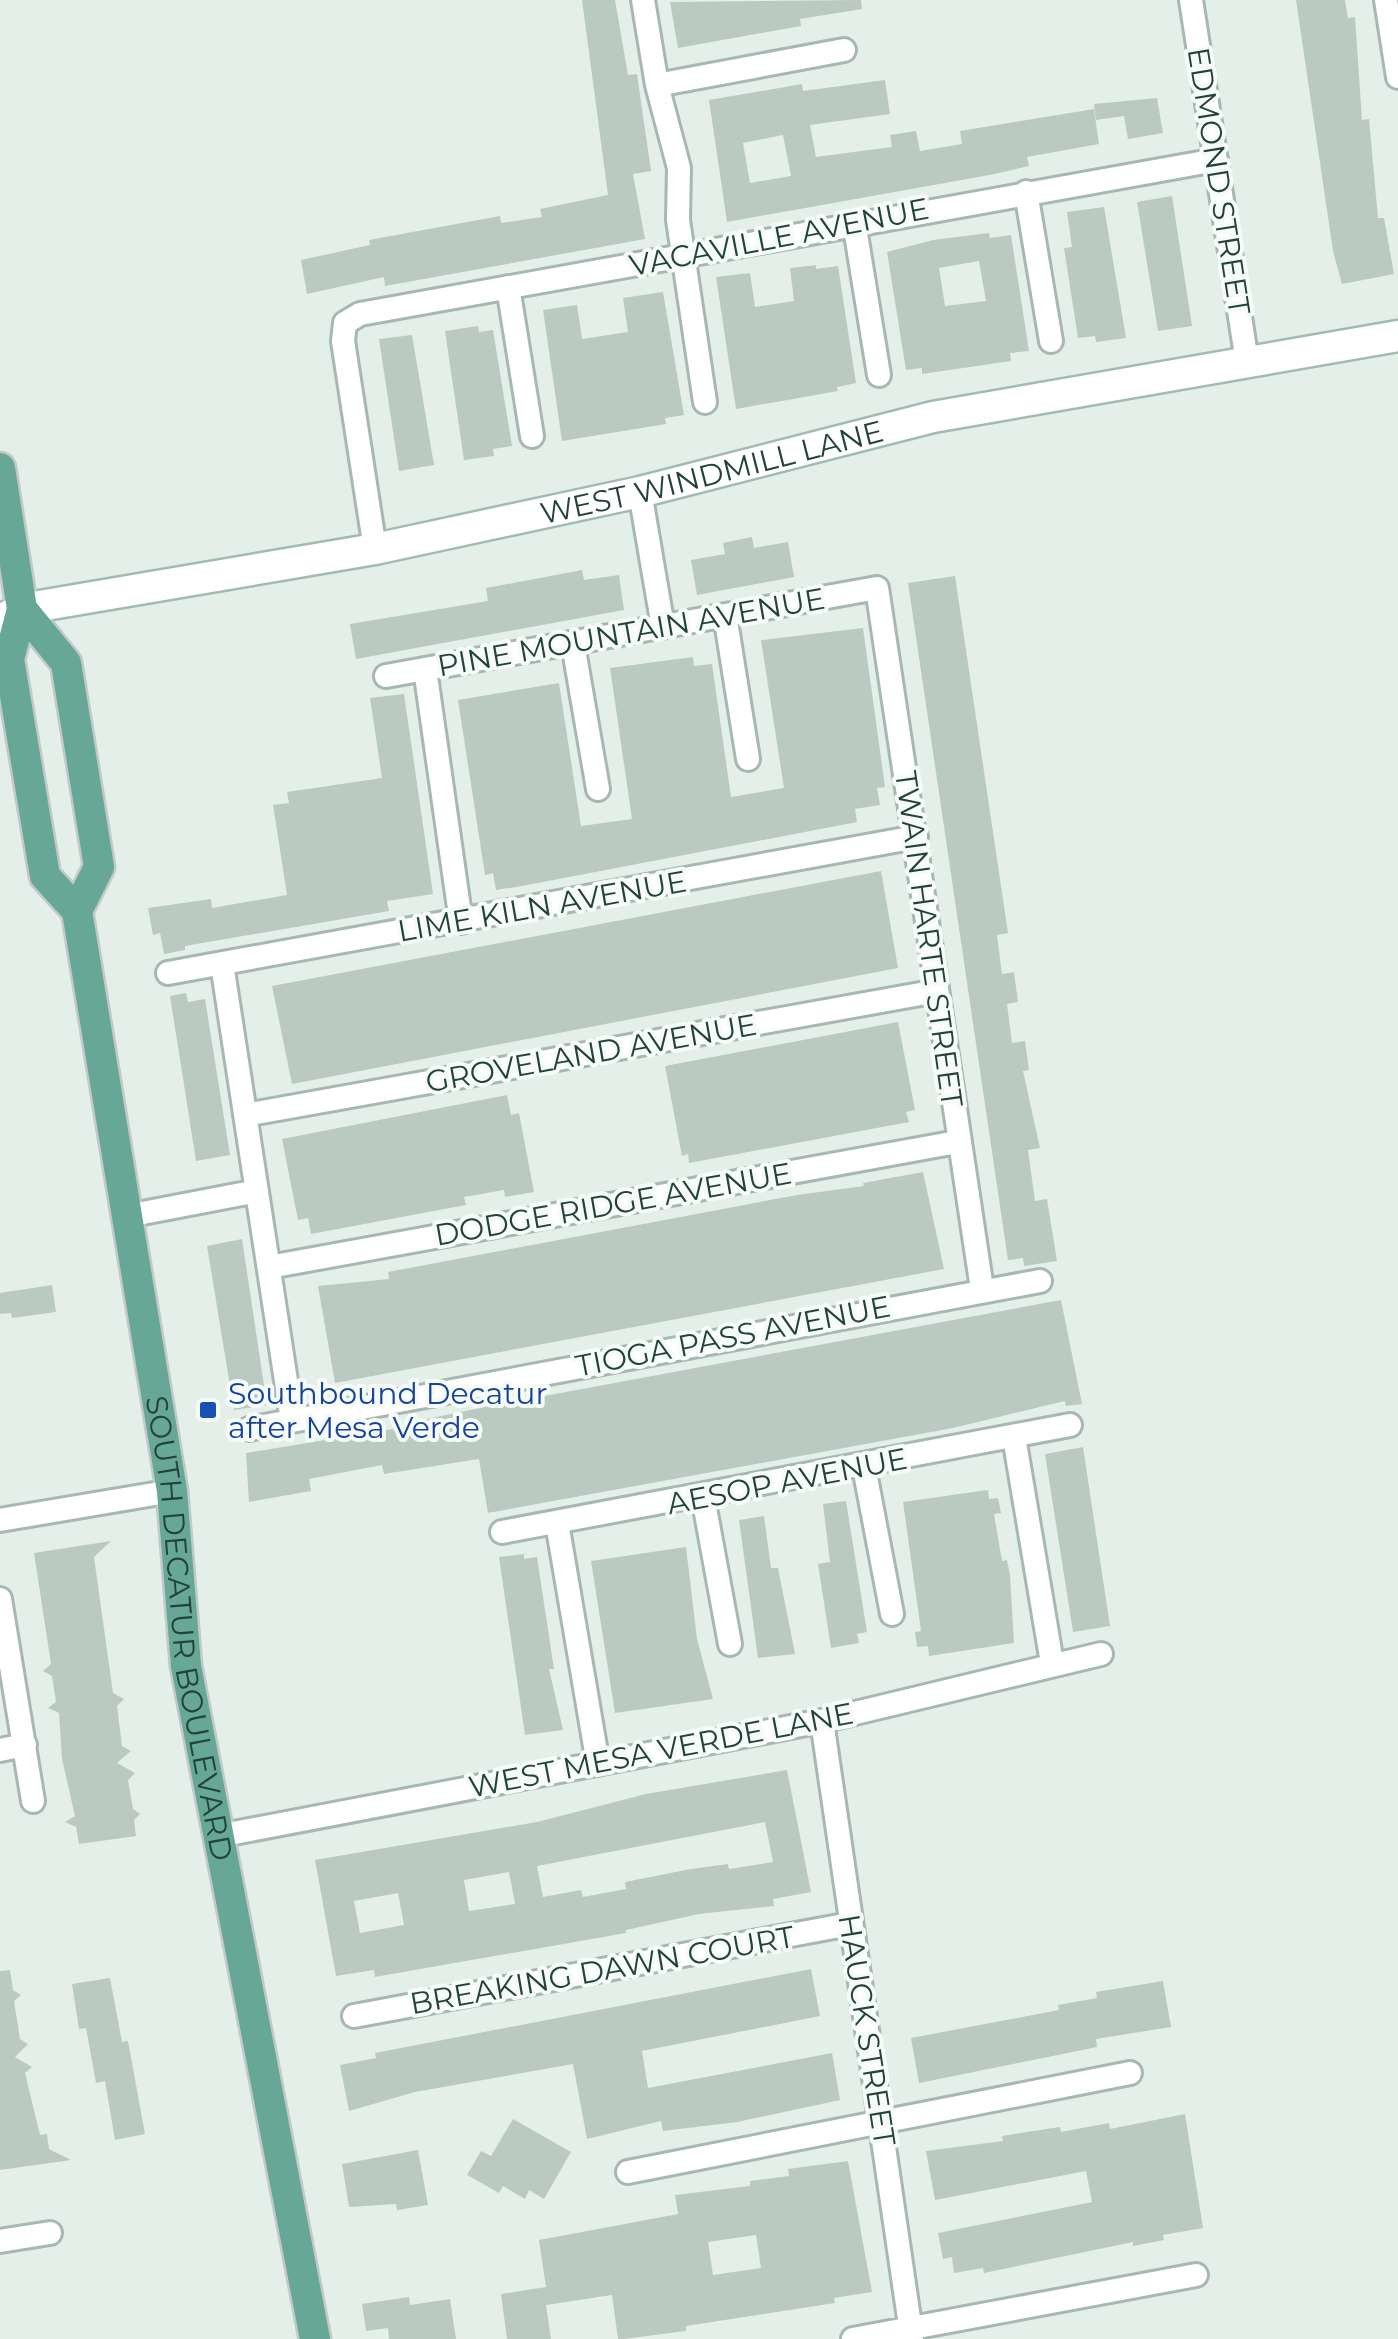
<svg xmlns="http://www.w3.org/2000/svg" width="1398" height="2339" viewBox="0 0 1398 2339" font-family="Montserrat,sans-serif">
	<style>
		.building { fill: #bacac3; fill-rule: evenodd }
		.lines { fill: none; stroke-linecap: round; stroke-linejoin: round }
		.street-casing { stroke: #a7b8b2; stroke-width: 28 }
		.secondary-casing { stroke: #a2bbb2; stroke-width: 35 }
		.primary-casing { stroke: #c1cac8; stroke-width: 35 }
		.street { stroke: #fff; stroke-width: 22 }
		.secondary { stroke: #fff; stroke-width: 30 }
		.primary { stroke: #67a796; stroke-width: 30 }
		.transit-dot { fill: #1a4fb4; stroke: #f6fbf8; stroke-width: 4 }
		.labels { text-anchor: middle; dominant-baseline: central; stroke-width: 8; stroke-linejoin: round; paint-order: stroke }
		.street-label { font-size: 30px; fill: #22423a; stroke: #f6fbf8 }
		.transit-label { font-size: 30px; fill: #164399; stroke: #f6fbf8; text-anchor: start }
	</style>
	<rect width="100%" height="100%" fill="#e5efea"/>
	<path class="building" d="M582,0h33l13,75 9,-1 14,97 -18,3 12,65 -260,47 -1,-9 -77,17 -6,-34 69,-15 -1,-5 131,-24 1,7 41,-6 -2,-8 68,-14z
		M861,0l1,9 -62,10 1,7 -123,22 -8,-46z
		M1296,0h49l3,18 7,-1 7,103 7,-1 9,99h6l10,56 -52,10 -9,-33z
		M885,80l5,34 -80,11 6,32 76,-10 -2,-12 26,-4 4,20 42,-7 -2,-13 134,-22 5,35 -72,13 2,9 -34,8 -268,48 -18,-122 93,-16 1,7zM783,135l8,41 -41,7 -7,-40z
		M1157,98l6,35 -35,6 -4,-23 -28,4 -2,-16z
		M1172,196l20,130 -34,5 -21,-129z
		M1104,207l22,131 -30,4 -1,-6 -17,2 -14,-90 8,-1 -5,-35z
		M989,233l1,5 21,-3 18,116 -19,2 1,8 -89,13v-6l-16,2 -19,-118 46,-12zM979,261l7,40 -41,5 -6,-38z
		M816,265v4l22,-3 18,117 -19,4 1,4 -102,18 -20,-132 34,-4 5,34 39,-6 -4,-33z
		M663,292l21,123 -19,3 1,6 -104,17 -19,-131 34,-5 5,34 13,-2 33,-5 -5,-34z
		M478,326l1,6 14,-2 19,116 -19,3 1,7 -30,4 -19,-129z
		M412,335l22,130 -35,6 -20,-132z
		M752,537l2,11 34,-6 6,35 -97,18 -6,-35 34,-6 -2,-11z
		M582,570l2,10 35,-5 5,35 -268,49 -6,-35 138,-23 -2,-13z
		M955,576l53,357 -11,2 5,39 12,-2 4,30 -11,2 5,39 13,-2 4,29 -6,1 17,77 -12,2 7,51 12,-2 10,62 -33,5 -1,-8 -15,2 -100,-677z
		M863,628l22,159 -8,1 3,17 -25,4 2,13 -335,64 -26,4 -3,-17 -8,2 -27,-175 101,-17 22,143 51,-7 -22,-151 83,-11 1,9 18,-2 19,133 53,-9 -23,-148z
		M404,694l29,200 -46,7 2,10 -204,35v4l-21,4 -4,-21 -7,2 -5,-27 63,-9 1,9 75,-13 -14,-90 16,-2 -2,-11 95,-14 -12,-80z
		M881,871l17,97 -606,116 -20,-98z
		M186,993l2,9 17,-3 25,156 -34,6 -26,-165z
		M898,1022l17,88 -9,2 3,10 -220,41 -1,-9 -6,2 -17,-90z
		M507,1095l4,20 8,-2 15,79 -29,5 -1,-7 -40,7 2,8 -155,29 -3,-16 -10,2 -16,-81z
		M923,1172l21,97 -609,114 -17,-97 71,-7 -1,-7 409,-77 67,-9 -1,-3z
		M242,1239l25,166 -33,5 -27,-164z
		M52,1285l4,27 -44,6 -1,-5 -11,1v-21z
		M1061,1300l21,104 -16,2 -1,-5 -112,27 -465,85 -9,-54 -95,15 -2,-9 -73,14 2,12 -62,11 -3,-49 171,-28v-4l68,-14z
		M1083,1447l27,179 -37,6 -28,-178z
		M988,1490l1,9 9,-1 3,15 -7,1 8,47 5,-1 3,15 4,68 -85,13 -1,-10 -11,1 -2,-15 6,-1 -18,-129z
		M846,1501l21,131 -10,2 2,9 -28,5 -13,-84 12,-2 -7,-58z
		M764,1516l7,52h7l17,86 -37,4 -19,-138z
		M111,1541l-17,16 19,136 11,6 -7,7 5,40 9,5 -14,12 18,10 -7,7 5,29 7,5 -6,6 2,16 -57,8 -3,-17 -11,-5 10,-6 -13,-57 -3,-46 -11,-5 8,-6 -4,-26 -9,-5 8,-7 -17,-111z
		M686,1547l11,92 16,60 -98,14 -24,-152z
		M524,1554v5l13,-2 17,112h-5l14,61 -38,5 -26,-178z
		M787,1770l24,122 -38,7 1,7 -75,8 -73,16v3l-251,44 -1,-7 -38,6 -21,-116 222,-38 109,-28zM765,1822l8,40 -44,7 -1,-5 -37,5 -66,13 1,7 -43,8 -2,-7 -38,7 -6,-31zM509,1872l6,32 -46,7 -5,-31zM398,1893l6,32 -44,8 -6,-32z
		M811,1969l9,47 -178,35 6,37 184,-35 8,47 -103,22 -74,9 -2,-10 -74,18 -14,-75 -158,28 -66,19 -9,-46 36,-7 -1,-5z
		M10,1970l3,20 8,5 -7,6 6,38 8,5 -13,13 17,10 -7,6 15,62 7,-1 2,15 22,11 -71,10v-199z
		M110,1978l12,64 6,-1 17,93 -30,6 -10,-59 -9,2 -10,-55 -7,1 -7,-45z
		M1163,1981l8,46 -75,12 1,8 -178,36 -8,-45 148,-28 -1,-5 39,-7 -1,-6z
		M1185,2114l18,114 -40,7 1,5 -31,6v-4l-149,31 -1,-5 -29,5 -2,-16 -9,2 -5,-26 154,-31 -6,-31 -151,29 -9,-49 77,-10 -1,-5 31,-5 27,-4 1,5 48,-9 1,6z
		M513,2119l58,33 -27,47 -15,-9 -4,9 -22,-13 -4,7 -32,-18 14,-24 10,5z
		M418,2150l10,55 -31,5 -1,-6 -47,3 -7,-43z
		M848,2161l24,131 -38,6 1,5 -149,23v5l-62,8h-6l-6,-44 -66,10 5,34h-44l-6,-45 45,-7 -7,-47 139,-26 -3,-19 75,-9v-5l39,-5 -1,-7zM756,2235l5,33 -48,7 -5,-33z
		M409,2297l1,8 40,-6 6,40h-67l-1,-11 -22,3 -4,-27z"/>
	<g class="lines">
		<defs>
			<path id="street" d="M643,0l14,85 22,83 -1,52 27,182
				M1191,0l56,362
				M1386,0l12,77
				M657,85l187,-35
				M1026,192l25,149
				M854,222l25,153
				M508,287l24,149
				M640,492l23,135
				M375,549l-32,-208 2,-18 15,-9 856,-154
				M725,615l23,144
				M573,644l25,145
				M425,669l36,253
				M386,676l491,-88 105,701
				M222,964l70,456
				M168,973l748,-136
				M245,1115l692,-124
				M127,1216l130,-25
				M269,1267l688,-125
				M249,1429l791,-148
				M1014,1437l38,226
				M864,1467l28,147
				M703,1497l27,147
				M0,1520l172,-29
				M557,1523l41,241
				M502,1532l568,-107
				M0,1599l33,202
				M822,1721l90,618
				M0,1750l25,-5
				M218,1836l604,-115 279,-67
				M354,2016l496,-92
				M628,2172l502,-99
				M0,2241l50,-8
				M853,2339l343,-64"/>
			<g id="secondary">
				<path id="s1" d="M0,620l22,-11 353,-60 265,-57 293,-75 465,-81"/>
			</g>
			<g id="primary">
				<path id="s2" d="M0,468l22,141 -13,50 36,217 32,35 95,580 14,175 129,673"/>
				<path d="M22,609l44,54 33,204 -22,44"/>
			</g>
		</defs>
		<use href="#street" class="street-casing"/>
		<use href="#secondary" class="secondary-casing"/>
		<use href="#primary" class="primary-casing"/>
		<use href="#street" class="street"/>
		<use href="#secondary" class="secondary"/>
		<use href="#primary" class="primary"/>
	</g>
	<rect class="transit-dot" x="198" y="1400" width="20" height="20" rx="5"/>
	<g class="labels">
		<g class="street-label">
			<text transform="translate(1219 181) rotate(81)">EDMOND STREET</text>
			<text transform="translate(779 237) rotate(-11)">VACAVILLE AVENUE</text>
			<text stroke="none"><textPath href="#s1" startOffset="728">WEST WINDMILL LANE</textPath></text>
			<text transform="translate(631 632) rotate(-10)">PINE MOUNTAIN AVENUE</text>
			<text transform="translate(542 906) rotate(-10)">LIME KILN AVENUE</text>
			<text transform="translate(929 939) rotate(82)">TWAIN HARTE STREET</text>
			<text transform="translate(591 1053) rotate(-10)">GROVELAND AVENUE</text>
			<text transform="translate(613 1204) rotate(-10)">DODGE RIDGE AVENUE</text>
			<text transform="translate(733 1336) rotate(-11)">TIOGA PASS AVENUE</text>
			<text transform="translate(787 1481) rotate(-11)">AESOP AVENUE</text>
			<text stroke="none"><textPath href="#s2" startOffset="1188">SOUTH DECATUR BOULEVARD</textPath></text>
			<text transform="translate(661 1750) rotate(-11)">WEST MESA VERDE LANE</text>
			<text transform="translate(602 1970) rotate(-10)">BREAKING DAWN COURT</text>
			<text transform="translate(867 2030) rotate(81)">HAUCK STREET</text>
		</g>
		<g class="transit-label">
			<text x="228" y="1393">Southbound Decatur<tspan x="228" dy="34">after Mesa Verde</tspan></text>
		</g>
	</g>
</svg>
